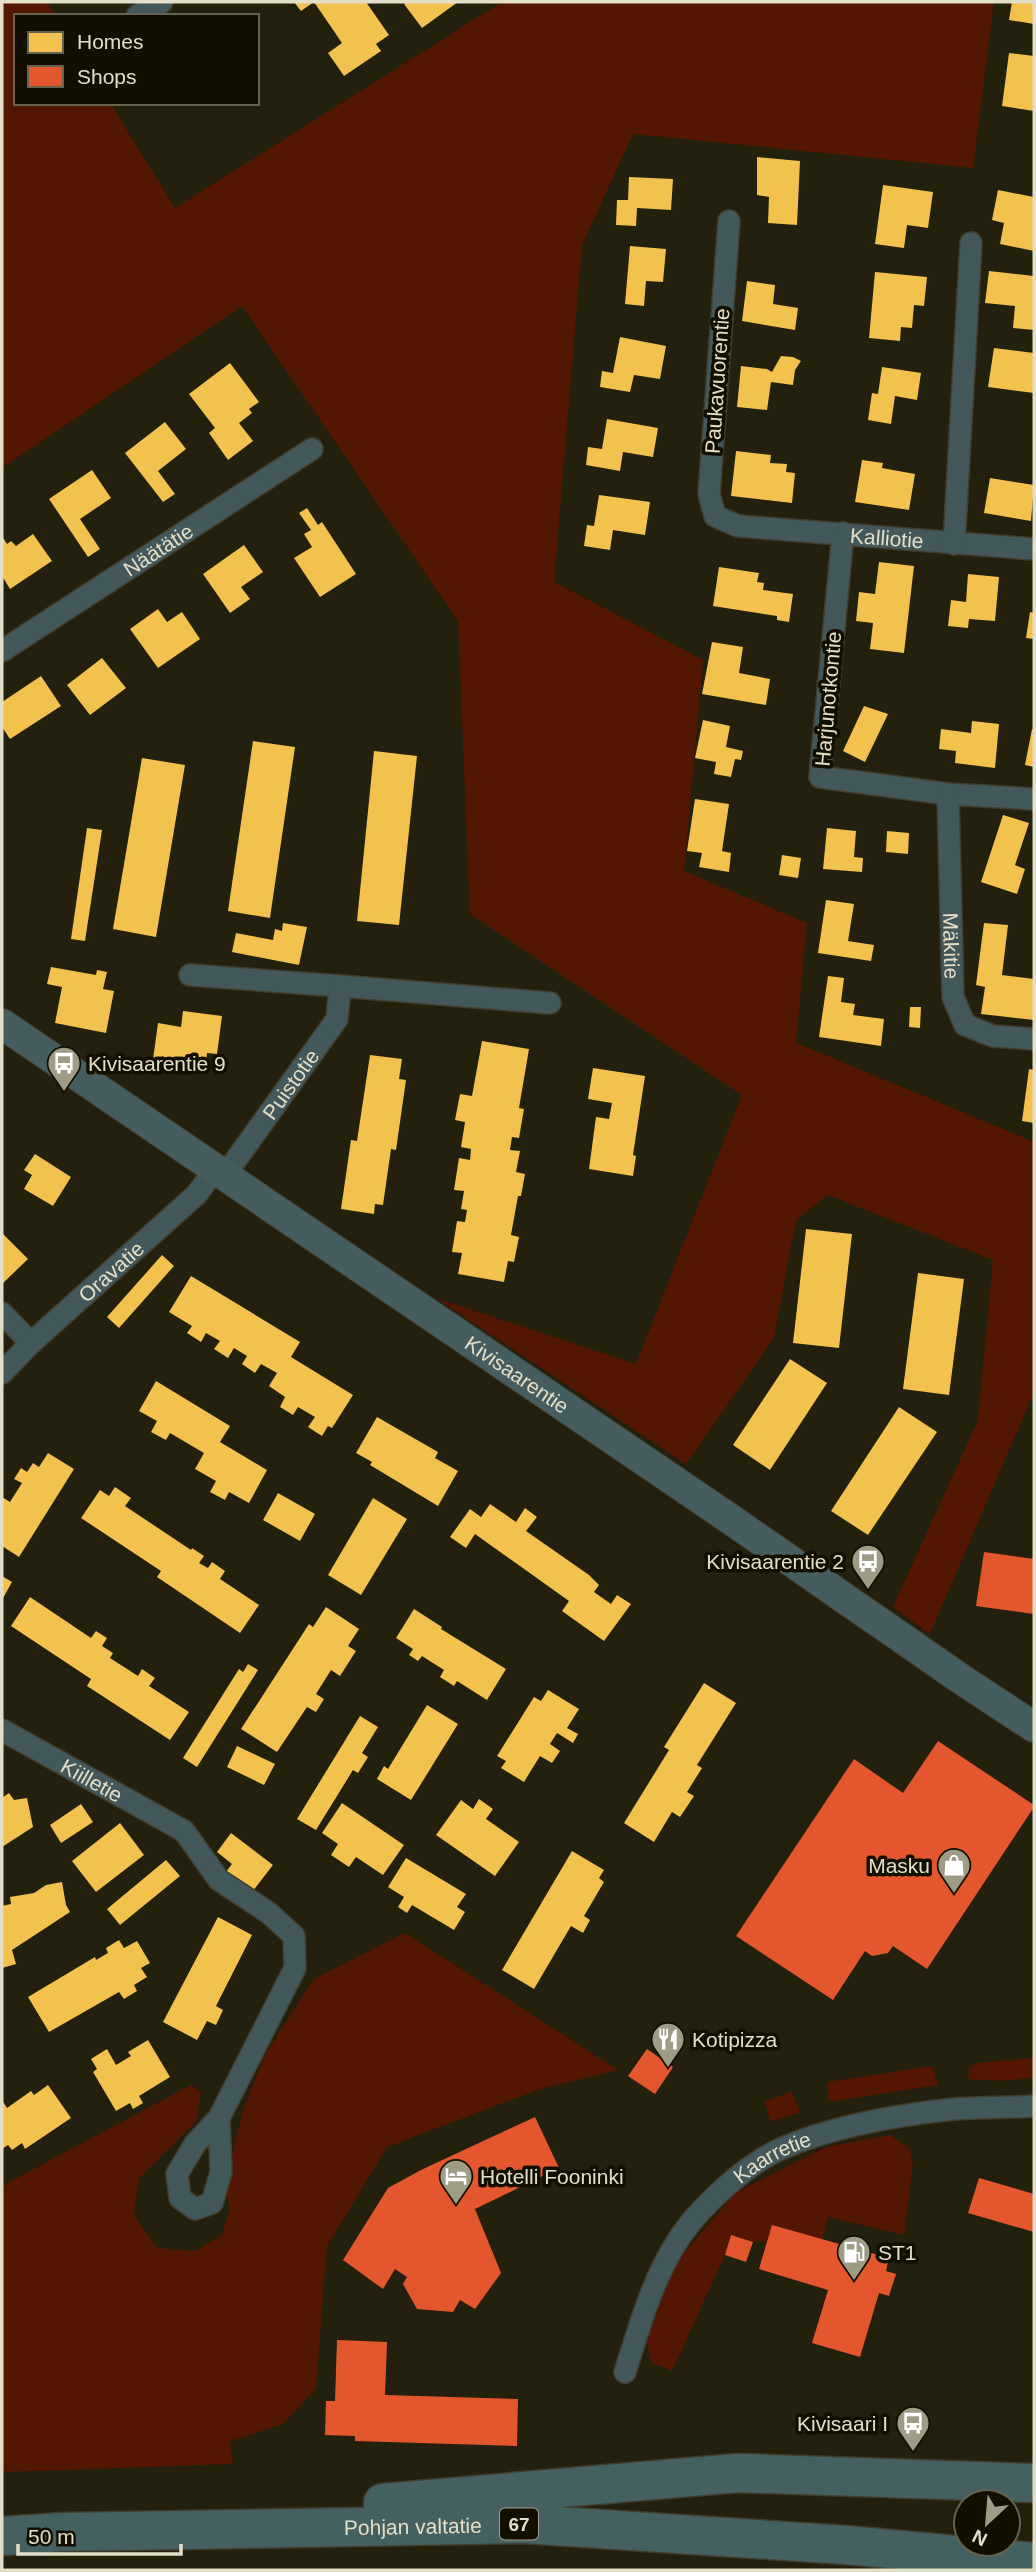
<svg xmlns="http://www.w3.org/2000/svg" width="1036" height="2572" viewBox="0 0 1036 2572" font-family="Arial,sans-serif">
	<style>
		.green { fill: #531602 }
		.homes { fill: #f2c14e }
		.shops { fill: #e4572e }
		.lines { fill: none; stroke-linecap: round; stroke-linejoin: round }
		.street-casing { stroke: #403d2d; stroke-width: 24 }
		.secondary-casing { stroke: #403d2d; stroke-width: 32 }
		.highway-casing { stroke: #403d2d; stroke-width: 41 }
		.street { stroke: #43585b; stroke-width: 21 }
		.secondary { stroke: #465d60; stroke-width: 30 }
		.highway { stroke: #456061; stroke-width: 38 }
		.labels { text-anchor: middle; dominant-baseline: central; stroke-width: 7; stroke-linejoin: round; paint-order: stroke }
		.shield { fill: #120f01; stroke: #a4a08c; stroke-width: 2 }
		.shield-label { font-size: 19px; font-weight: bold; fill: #e2dec7 }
		.street-label { font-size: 21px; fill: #e2dec7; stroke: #120f01 }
		.poi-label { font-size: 21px; fill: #e2dec7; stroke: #120f01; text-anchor: start }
	</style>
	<rect width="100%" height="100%" fill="#23200e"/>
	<path class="green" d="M2,2h45l9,14h-40v87h94l65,105 327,-206h492l-21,166 -340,-34 -51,111 -28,337 149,78 -19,211 123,52 -11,120 238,99v250l-104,242 -37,-27 85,-187 15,-160 -165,-65 -32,25 -22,118 -88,126 -250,-166 200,66 106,-269 -272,-181 -12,-293 -216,-315 -240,162z
		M405,1933l213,137 -78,19 -153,58 -60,99 -11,142 -33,36 -53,17 3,23 -231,8v-286l189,-101 10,7 -5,29 -57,57 -5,37 23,33 38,3 26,-15 9,-27 -5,-22 17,-74 24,-60 48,-74z
		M1034,2058v20l-36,3 -30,-2 1,-10 7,-6z
		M932,2066l6,19 -109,17 -2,-20z
		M792,2091l8,21 -29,10 -7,-20z
		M890,2135l19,13 4,15 -9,72 -76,-18 -6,23 -69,2 -22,-7 -6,20 -53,116 -21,-9 -4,-20 25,-74 63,-75 91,-46z"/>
	<path class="homes" d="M294,2h72l23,33 -13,9 5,7 -37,25 -16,-23 14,-10 -28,-41 -13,9z
		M408,2h50l-36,26 -18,-24z
		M1012,2h22v22l-25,-4z
		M1009,53l25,3v55l-32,-5z
		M757,157l43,4 -3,64 -29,-2 1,-26 -12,-2z
		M629,177l44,2 -2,31 -34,-2 -1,18 -20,-1 1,-25h11z
		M883,185l50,7 -5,36 -21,-3 -3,23 -29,-4z
		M998,190l36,7v54l-34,-7 4,-21 -12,-3z
		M630,246l36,3 -3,33 -17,-1 -2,25 -19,-2z
		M989,271l45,5v54l-21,-2 2,-22 -30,-3z
		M875,272l52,5 -3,29 -10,-1 -2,23 -11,-1 -1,14 -31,-3z
		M747,281l28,4 -2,19 25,4 -3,22 -53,-9z
		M620,337l46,9 -6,33 -26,-4 -4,17 -30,-5 2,-16 11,2z
		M994,348l40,5v40l-46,-6z
		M781,356l12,1 8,4 -6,9 -2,15 -22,-3 -4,28 -30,-3 4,-41 26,3 5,3z
		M230,363l29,39 -10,7 3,4 -13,10 14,18 -25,19 -19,-27 6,-5 -26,-34z
		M882,367l39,6 -4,27 -22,-4 -4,28 -23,-4 4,-27 6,1z
		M607,419l51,9 -5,29 -30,-5 -3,19 -34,-6 2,-18 14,2z
		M165,422l21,27 -28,22 17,23 -12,8 -38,-49z
		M736,451l35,4 -1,8 17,1 -1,8 9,1 -3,30 -61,-7z
		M862,460l21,3 -1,5 33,6 -6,36 -54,-8z
		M92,470l19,28 -31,21 20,30 -12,8 -39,-58z
		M990,478l44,7 -3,36 -47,-8z
		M599,495l51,7 -5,33 -32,-5 -3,20 -26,-4 3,-21 7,1z
		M307,508l11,17 4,-3 34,52 -36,23 -26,-39 18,-11 -8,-13 7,-4 -12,-17z
		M33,534l19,27 -42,28 -8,-13v-40l5,8 4,-3 5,5z
		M244,545l19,27 -22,15 9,12 -20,14 -27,-39z
		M879,562l35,4 -10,87 -34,-4 3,-26 -17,-2 3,-29 16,2z
		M719,567l40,6 -2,9 7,1 -1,7 30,4 -4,28 -12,-2v-4l-64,-10z
		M968,574l31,3 -4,44 -26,-2 -1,9 -20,-2 3,-26 15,2z
		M158,609l9,13 15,-10 18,27 -42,29 -28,-39z
		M1030,612l4,1v26l-8,-1z
		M712,642l31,5 -4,26 31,6 -4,26 -64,-11z
		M102,658l24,30 -36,27 -23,-30z
		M41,676l20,30 -51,33 -8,-12v-25z
		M864,706l24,8 -23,48 -22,-11z
		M703,720l27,6 -4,21 17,4 -2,9 -6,-1 -4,18 -17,-3 2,-12 -21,-4z
		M972,721l27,3 -4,44 -40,-5 1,-12 -17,-2 2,-20 30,4z
		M1032,729l2,1v37l-9,-2z
		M253,741l42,6 -25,171 -42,-7z
		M374,751l43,5 -18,169 -42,-4z
		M142,758l43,7 -29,172 -43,-8z
		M695,799l34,5 -7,47 9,2 -2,19 -30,-5 3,-14 -15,-2z
		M1003,815l26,8 -14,42 10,4 -8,25 -36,-12z
		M87,828l15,2 -17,111 -14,-2z
		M827,828l29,3 -2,26 9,1 -1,14 -39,-3z
		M887,831l22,2 -1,21 -22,-2z
		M782,855l19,3 -3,20 -19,-3z
		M826,900l28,4 -6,37 26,4 -3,16 -53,-8z
		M283,923l24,4 -8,38 -67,-13 4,-19 37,7 2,-11 7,2z
		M984,923l24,2 -6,50 32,4v41l-53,-6 4,-27 -9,-2z
		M51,967l45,8 1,-5 10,2 -4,17 11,2 -8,42 -51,-10 7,-36 -15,-3z
		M828,976l16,2 -3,24 14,2 -2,11 31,4 -3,27 -62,-9z
		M910,1007h11l-1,21 -11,-1z
		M183,1011l39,5 -5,38 -10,-1 -1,11 -25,-4 -1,11 -28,-4 6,-44 23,4z
		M482,1041l47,8 -10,59 5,1 -5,29 -7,-1 -2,13 10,1 -4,21 9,2 -4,22h-3l-7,39 8,2 -5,25 -6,-1 -4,21 -46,-8 4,-21 -10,-1 5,-31 8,1 2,-12 -6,-1 3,-18 -10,-1 5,-32 11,2 1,-11 -10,-2 4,-25 -10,-2 5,-26 12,2z
		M370,1055l32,4 -3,20 7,1 -10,70 -5,-1 -8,56 -8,-1 -1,10 -33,-5 10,-69 6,1z
		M593,1068l52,8 -12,79 3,1 -3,20 -44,-7 7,-52 13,2 3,-16 -24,-4z
		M1029,1069l5,1v53l-12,-2z
		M35,1154l36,23 -18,29 -29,-17 8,-14 -8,-5z
		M806,1229l46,5 -13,114 -46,-5z
		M2,1233l26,26 -26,25z
		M162,1255l12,11 -55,62 -12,-11z
		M918,1273l46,6 -15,116 -46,-6z
		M191,1276l109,66 -9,15 62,38 -21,33 -4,-2 -6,10 -14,-9 7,-10 -17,-10 -5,8 -13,-8 5,-10 -16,-11 8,-13 -16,-9 -6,9 -13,-9 5,-8 -13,-8 -6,10 -14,-9 6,-8 -14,-8 -5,9 -14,-9 5,-7 -23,-14z
		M790,1359l37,24 -57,87 -37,-25z
		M156,1381l74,45 -10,16 47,28 -18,33 -20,-11 -4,8 -15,-8 6,-11 -21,-12 9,-16 -34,-20 -4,7 -15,-8 6,-11 -18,-10z
		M899,1407l38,25 -69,103 -37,-24z
		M377,1417l61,35 -3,6 23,13 -20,35 -68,-41 2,-3 -16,-9z
		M48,1453l26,16 -55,88 -17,-11v-49l8,5 12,-19 -8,-4 7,-11 6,4 6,-9 6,4z
		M115,1487l16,11 -6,8 66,44 1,-2 12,8 -5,7 9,5 4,-6 13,9 -5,8 39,26 -19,28 -83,-56 4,-6 -80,-53 19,-28 9,6z
		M278,1493l37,21 -15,27 -37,-21z
		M373,1498l34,21 -46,76 -33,-20z
		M490,1504l26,18 9,-14 12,9 -11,14 63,44 10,10 -5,7 17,12 6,-9 14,9 -27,37 -42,-30 7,-10 -94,-67 -9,14 -16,-11 20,-28 11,8z
		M2,1576l10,6 -10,18z
		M30,1597l61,41 5,-7 11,7 -5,8 11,7 -3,5 28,18 4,-7 13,9 -6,8 40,26 -19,28 -83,-54 4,-7 -80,-53z
		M326,1607l33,22 -11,17 8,5 -16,25 -9,-6 -15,24 8,5 -8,13 -9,-5 -30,45 -36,-23 68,-105 4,3z
		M414,1609l28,18 -1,2 65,40 -19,31 -30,-19 -3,5 -14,-9 4,-7 -22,-14 -4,5 -9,-6 4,-6 -17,-11z
		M248,1664l10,6 -61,97 -14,-9 56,-89 4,3z
		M704,1683l32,20 -39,62 5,3 -15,24 7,4 -14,21 -8,-5 -18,30 -30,-19 45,-73 -5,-3z
		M548,1690l31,19 -12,19 11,6 -5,9 -16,-10 -7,11 10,7 -8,12 -12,-7 -16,26 -23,-14 5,-7 -9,-5 37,-59 7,4z
		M427,1705l31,19 -47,76 -34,-21 7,-13 4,3z
		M360,1716l18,11 -16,26 6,4 -10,16 -5,-3 -37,60 -19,-11z
		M237,1746l38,18 -11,21 -37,-18z
		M9,1793l5,7 13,-2 6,29 -31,20v-49z
		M479,1799l14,10 -7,10 33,23 -24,34 -59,-41 25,-35 12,9z
		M342,1803l62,42 -21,30 -27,-18 -7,10 -18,-12 7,-11 -16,-11z
		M81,1804l12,18 -32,21 -11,-18z
		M120,1823l24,32 -48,37 -24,-31z
		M231,1833l42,32 -24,31 -27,-19 10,-13 -15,-12z
		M572,1851l32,19 -5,8 5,4 -20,34 6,4 -7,13 -12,-7 -37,63 -32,-19z
		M406,1858l60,36 -9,13 8,5 -11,18 -42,-25 -5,8 -9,-6 6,-10 -16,-10z
		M166,1860l14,16 -60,49 -13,-16z
		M62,1882l4,23 4,7 -58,38 4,14 -14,4v-62l9,-2 -1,-7 24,-4 12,-8z
		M218,1917l34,18 -36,71 7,4 -7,15 -9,-4 -10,19 -34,-18z
		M119,1940l5,8 13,-7 13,22 -9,5 6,9 -13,8 3,6 -13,8 -5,-7 -70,40 -21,-35 67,-40 1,3 12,-7 -2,-5z
		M148,2040l22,37 -31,19 4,7 -10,6 -3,-6 -14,8 -23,-39 4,-3 -6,-10 16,-10 9,16 15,-9 -3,-4z
		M48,2085l23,33 -46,31 -3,-6 -10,7 -4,-5 -6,4v-49l5,8 24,-17 3,4z"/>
	<path class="shops" d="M984,1552l50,7v55l-58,-8z
		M938,1741l96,64v2l-107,162 -34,-23 -5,7 -16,3 -7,-5 -32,49 -97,-64 118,-177 49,34z
		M647,2049l26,18 -18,27 -27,-18z
		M535,2117l24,51 -84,41 26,64 -26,36 -15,-9 -7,12 -36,-3 -14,-25 4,-7 -12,-8 -12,20 -40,-29 45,-72 33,-18z
		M979,2178l55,16v38l-66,-19z
		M772,2225l117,33 -3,13 10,3 -7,22 -10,-3 -19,64 -48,-14 16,-53 -69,-21z
		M731,2235l22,7 -7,20 -21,-7z
		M337,2340l50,2 -2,53 133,4 -1,47 -162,-5v-5l-30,-1 1,-34h9z"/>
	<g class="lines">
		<defs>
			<g id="street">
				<path d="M137,16l25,-14"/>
				<path id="s1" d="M729,221l-20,273 6,22 23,10 296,23"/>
				<path d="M843,533l-23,244 128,17 86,5"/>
				<path d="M954,544l17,-301"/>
				<path id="s2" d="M2,651l310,-202"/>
				<path id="s3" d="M948,794l5,203 12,28 28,11 41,3"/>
				<path d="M190,975l150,11"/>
				<path id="s4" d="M225,1175l112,-156 3,-33 210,17"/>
				<path d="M2,1313l29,30"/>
				<path id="s5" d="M2,1373l29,-30 166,-149 18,-25"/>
				<path id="s6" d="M2,1730l182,101 35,49 50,33 25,23 1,32 -76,150 2,54 -9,31 -17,6 -15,-11 -3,-24 18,-30 24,-26"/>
				<path id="s7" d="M625,2372c15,-47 28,-96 57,-138 22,-31 66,-71 101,-86 53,-23 114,-33 171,-39 27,-2 54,-1 80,-3"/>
			</g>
			<g id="secondary">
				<path id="s8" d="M2,1024l734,499 225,156 73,48"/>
			</g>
			<g id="highway">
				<path d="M383,2503l355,-30 296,10"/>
				<path id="s9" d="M2,2536l62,-4 460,-8 322,21 188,17"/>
			</g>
		</defs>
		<use href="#street" class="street-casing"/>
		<use href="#secondary" class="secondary-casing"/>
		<use href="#highway" class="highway-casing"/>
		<use href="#street" class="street"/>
		<use href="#secondary" class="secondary"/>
		<use href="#highway" class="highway"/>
	</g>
	<defs>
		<symbol id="bus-pin" viewBox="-11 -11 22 30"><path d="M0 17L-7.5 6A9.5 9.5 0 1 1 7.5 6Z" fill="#9f9c86" stroke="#120f01"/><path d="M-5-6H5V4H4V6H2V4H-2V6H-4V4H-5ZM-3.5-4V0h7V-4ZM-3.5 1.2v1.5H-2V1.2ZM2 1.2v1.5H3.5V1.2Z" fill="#fff"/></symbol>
		<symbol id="shop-pin" viewBox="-11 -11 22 30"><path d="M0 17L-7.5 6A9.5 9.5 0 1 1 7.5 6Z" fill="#9f9c86" stroke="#120f01"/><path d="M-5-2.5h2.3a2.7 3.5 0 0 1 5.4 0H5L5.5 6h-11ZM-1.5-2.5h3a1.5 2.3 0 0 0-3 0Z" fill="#fff"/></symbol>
		<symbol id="restaurant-pin" viewBox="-11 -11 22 30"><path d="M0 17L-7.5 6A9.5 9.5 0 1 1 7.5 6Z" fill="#9f9c86" stroke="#120f01"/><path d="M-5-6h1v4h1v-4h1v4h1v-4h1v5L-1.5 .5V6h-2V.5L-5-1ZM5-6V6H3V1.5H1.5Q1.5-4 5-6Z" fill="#fff"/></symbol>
		<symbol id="hotel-pin" viewBox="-11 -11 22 30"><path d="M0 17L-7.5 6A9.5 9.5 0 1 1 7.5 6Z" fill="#9f9c86" stroke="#120f01"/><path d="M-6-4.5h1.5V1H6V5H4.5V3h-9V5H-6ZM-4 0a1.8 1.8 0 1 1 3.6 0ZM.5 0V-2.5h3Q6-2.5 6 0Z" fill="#fff"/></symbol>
		<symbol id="fuel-pin" viewBox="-11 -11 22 30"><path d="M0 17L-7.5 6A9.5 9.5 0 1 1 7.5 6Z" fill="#9f9c86" stroke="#120f01"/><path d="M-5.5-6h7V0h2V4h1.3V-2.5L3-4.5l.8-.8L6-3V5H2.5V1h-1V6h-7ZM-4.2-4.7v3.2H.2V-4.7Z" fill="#fff"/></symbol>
	</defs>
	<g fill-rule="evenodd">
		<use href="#bus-pin" x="45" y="1044" width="38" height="52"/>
		<use href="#bus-pin" x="849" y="1542" width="38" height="52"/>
		<use href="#shop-pin" x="935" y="1846" width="38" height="52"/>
		<use href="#restaurant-pin" x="649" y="2020" width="38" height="52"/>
		<use href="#hotel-pin" x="437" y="2157" width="38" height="52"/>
		<use href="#fuel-pin" x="835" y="2233" width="38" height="52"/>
		<use href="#bus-pin" x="894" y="2404" width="38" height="52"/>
	</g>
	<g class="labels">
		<rect class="shield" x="500" y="2508.5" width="38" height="31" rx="5"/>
		<g class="shield-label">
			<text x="519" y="2524">67</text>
		</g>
		<g class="street-label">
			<text transform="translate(717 381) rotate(-86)">Paukavuorentie</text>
			<text stroke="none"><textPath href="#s1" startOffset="471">Kalliotie</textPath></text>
			<text stroke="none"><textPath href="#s2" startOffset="186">Näätätie</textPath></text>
			<text transform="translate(828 699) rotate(-85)">Harjunotkontie</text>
			<text stroke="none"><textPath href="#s3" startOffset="152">Mäkitie</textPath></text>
			<text stroke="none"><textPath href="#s4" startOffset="112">Puistotie</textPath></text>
			<text stroke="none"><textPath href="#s5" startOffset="149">Oravatie</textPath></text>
			<text stroke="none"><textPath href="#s8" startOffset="623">Kivisaarentie</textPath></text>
			<text stroke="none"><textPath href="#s6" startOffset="103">Kiilletie</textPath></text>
			<text stroke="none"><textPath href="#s7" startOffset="270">Kaarretie</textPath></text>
			<text stroke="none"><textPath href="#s9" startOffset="411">Pohjan valtatie</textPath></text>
		</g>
		<g class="poi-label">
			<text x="88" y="1063">Kivisaarentie 9</text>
			<text x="844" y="1561" text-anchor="end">Kivisaarentie 2</text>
			<text x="930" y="1865" text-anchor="end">Masku</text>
			<text x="692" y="2039">Kotipizza</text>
			<text x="480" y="2176">Hotelli Fooninki</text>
			<text x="878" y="2252">ST1</text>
			<text x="888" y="2423" text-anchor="end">Kivisaari I</text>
		</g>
	</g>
	<rect width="1036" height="2572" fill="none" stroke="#e2dec7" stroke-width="7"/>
	<rect x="14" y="14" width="245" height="91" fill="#120f01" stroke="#656250" stroke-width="2"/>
	<rect x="28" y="32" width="35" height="21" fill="#f2c14e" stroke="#656250" stroke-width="2"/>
	<text x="77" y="49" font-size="21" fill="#e2dec7">Homes</text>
	<rect x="28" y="66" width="35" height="21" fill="#e4572e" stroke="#656250" stroke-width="2"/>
	<text x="77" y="84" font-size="21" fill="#e2dec7">Shops</text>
	<g transform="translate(987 2523) rotate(206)"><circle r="33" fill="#120f01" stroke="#656250" stroke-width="2"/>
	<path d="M0-5L12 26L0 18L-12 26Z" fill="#9f9c86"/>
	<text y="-10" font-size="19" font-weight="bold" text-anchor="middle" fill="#e2dec7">N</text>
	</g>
	<path d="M18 2544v10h163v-10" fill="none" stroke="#e2dec7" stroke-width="3.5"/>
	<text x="28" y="2544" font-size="21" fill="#e2dec7" stroke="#120f01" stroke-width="5" paint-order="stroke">50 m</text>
</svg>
